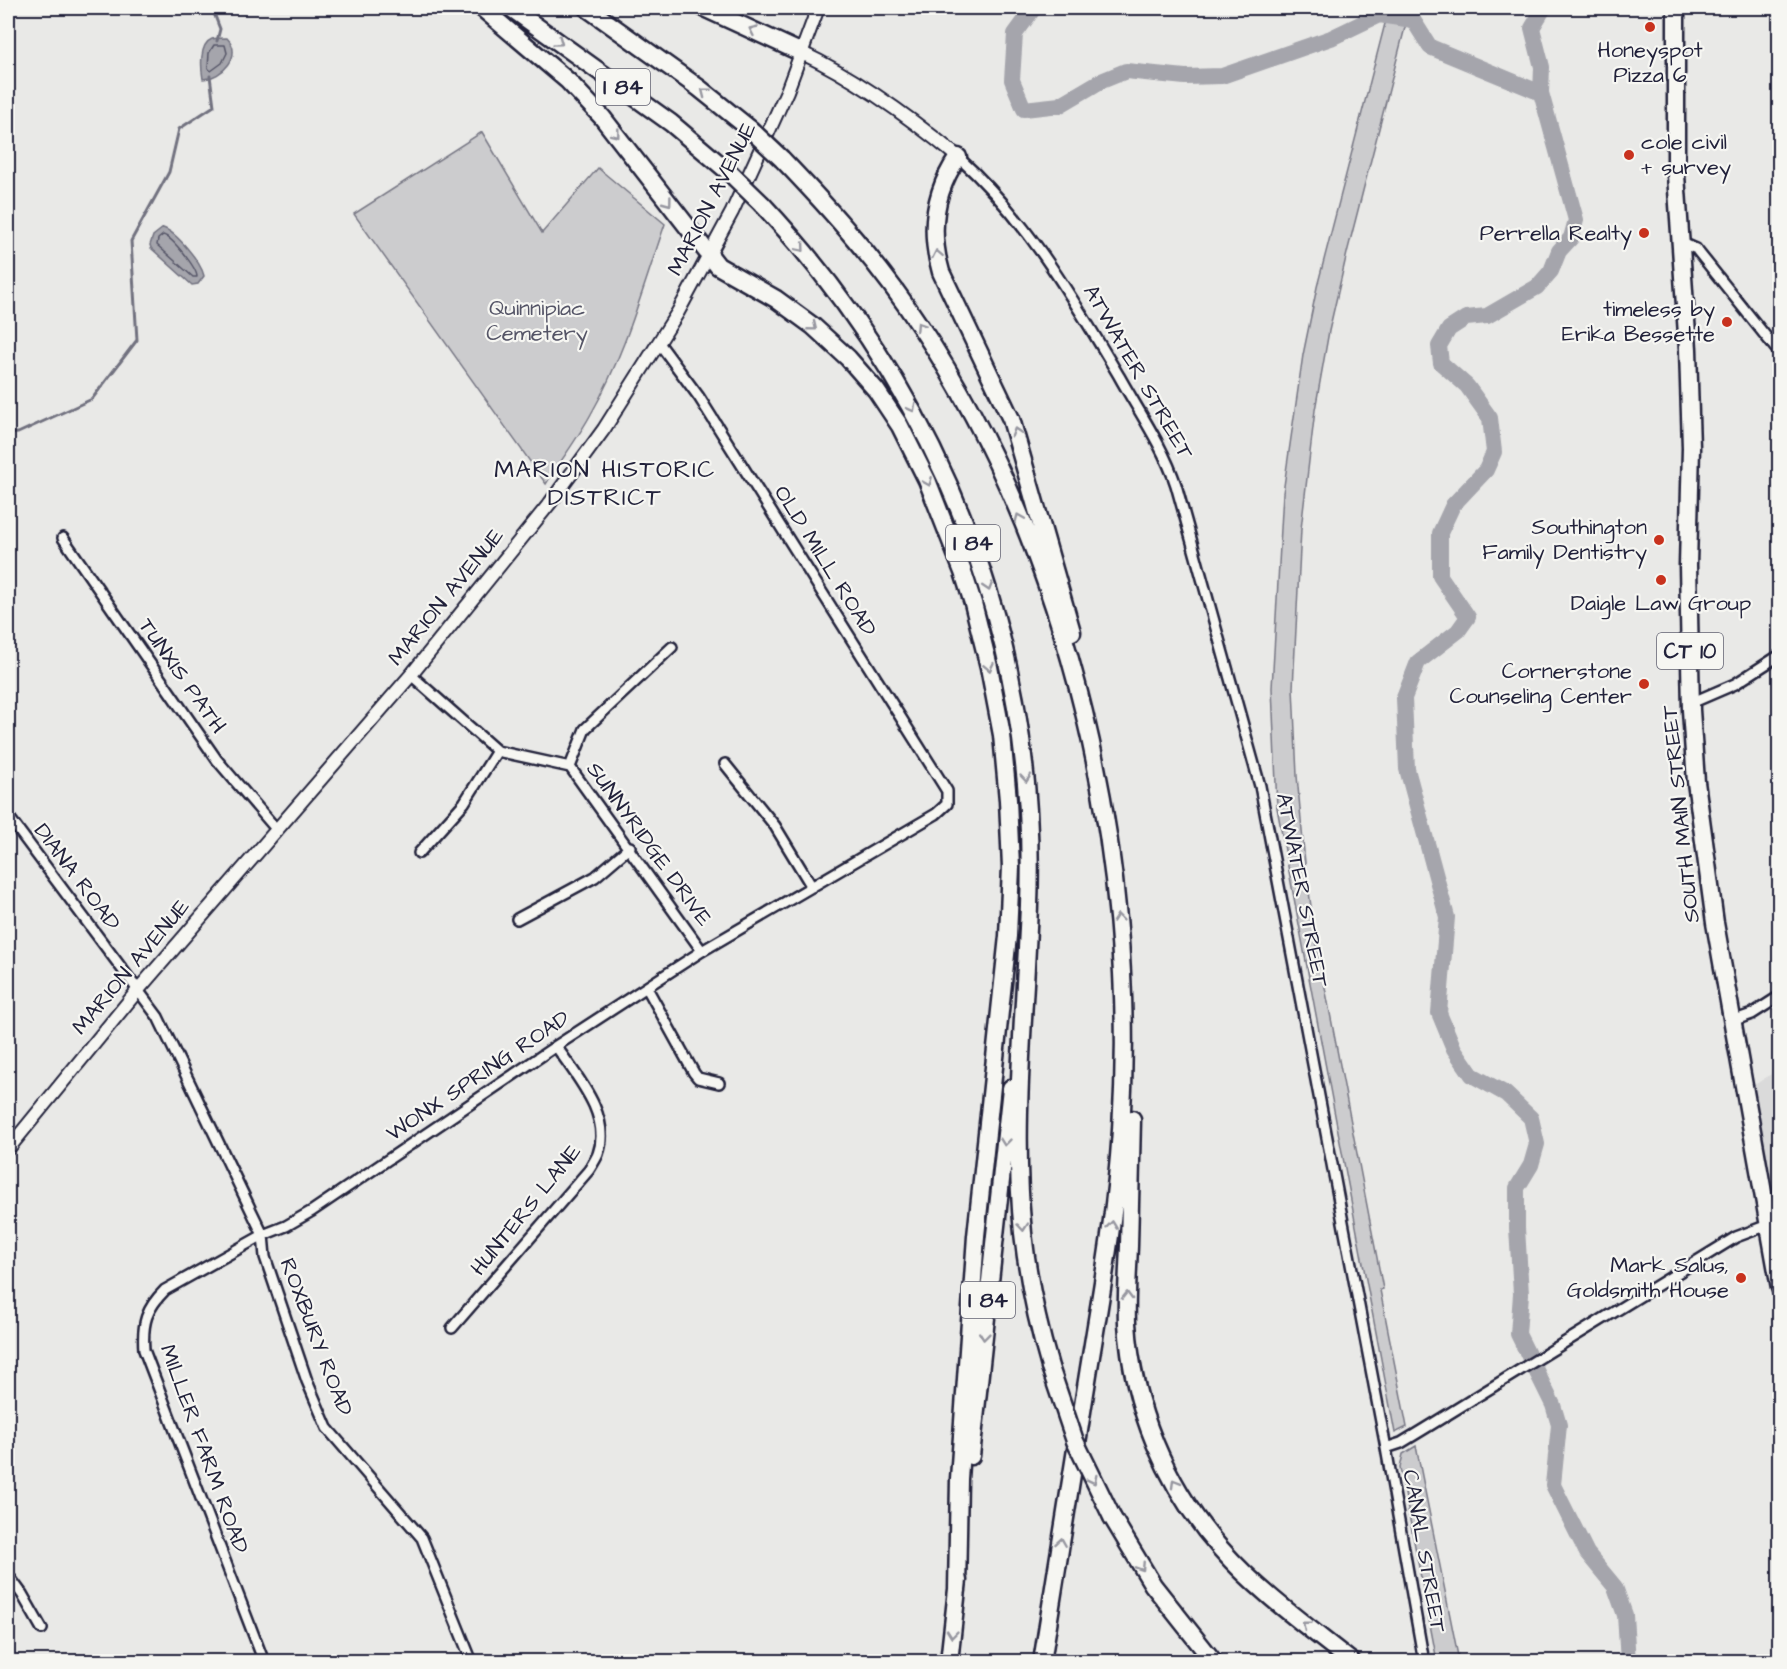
<svg xmlns="http://www.w3.org/2000/svg" width="1787" height="1669" viewBox="0 0 1787 1669" font-family="'Architects Daughter',sans-serif">
	<style>
		.built { fill: #dadada }
		.green { fill: #ccccce; stroke: #777784; stroke-width: 1.5 }
		.water { fill: #a5a5ac; stroke: #71717f; stroke-width: 1.5 }
		.lines { fill: none; stroke-linecap: round; stroke-linejoin: round }
		.shore { stroke: #565668; stroke-width: 1.5 }
		.stream { stroke: #71717f; stroke-width: 3 }
		.river { stroke: #a5a5ac; stroke-width: 16 }
		.street-casing { stroke: #22223b; stroke-width: 14 }
		.secondary-casing { stroke: #22223b; stroke-width: 16 }
		.highway-casing { stroke: #22223b; stroke-width: 21 }
		.street { stroke: #f6f6f2; stroke-width: 9 }
		.secondary { stroke: #f6f6f2; stroke-width: 12 }
		.highway { stroke: #f6f6f2; stroke-width: 16 }
		.highway-bridge-casing { stroke: #22223b; stroke-width: 21; stroke-linecap: butt }
		.highway-bridge { stroke: #f6f6f2; stroke-width: 16 }
		.oneway { stroke: #9797a0 }
		.poi-dot { fill: #c8321e; stroke: #f6f6f2; stroke-width: 2 }
		.labels { text-anchor: middle; dominant-baseline: central; stroke-width: 4.5; stroke-linejoin: round; paint-order: stroke }
		.shield { fill: #f6f6f2; stroke: #626272; stroke-width: 1.5 }
		.shield-label { font-size: 21px; font-weight: bold; fill: #22223b }
		.poi-label { font-size: 22px; fill: #22223b; stroke: #f6f6f2; text-anchor: end }
		.street-label { font-size: 22px; fill: #22223b; stroke: #f6f6f2 }
		.park-label { font-size: 22px; fill: #555567; stroke: #f6f6f2 }
		.neighbourhood-label { font-size: 24px; letter-spacing: 1.5px; fill: #22223b; stroke: #f6f6f2 }
	</style>
	<rect width="100%" height="100%" fill="#e9e9e7"/>
	<filter id="ink" filterUnits="userSpaceOnUse"><feTurbulence type="fractalNoise" baseFrequency=".0167" numOctaves="2"/><feDisplacementMap in="SourceGraphic" scale="12" xChannelSelector="R" yChannelSelector="G"/><feConvolveMatrix kernelMatrix="1 2 1 2 8 2 1 2 1" color-interpolation-filters="sRGB"/></filter>
	<g filter="url(#ink)">
		<path class="built" d="M1779,1069v159l-26,-142z"/>
		<path class="green" d="M1389,8h21l-63,245 -18,78 -14,79 -14,119 -8,159 4,88 8,87 10,72 68,354 -3,1 27,137 -12,6 -118,-625 -5,-120 11,-195 20,-138 14,-68z
			M482,132l60,101 56,-65 67,56c-22,63 -40,131 -74,190 -13,24 -30,46 -45,70l-192,-270z
			M1416,1446l43,215h-22l-37,-193 3,-14z"/>
		<path class="water" d="M227,38c17,17 -5,40 -24,41 -2,-11 -4,-35 9,-40 5,-1 10,-1 15,-1z
			M163,228c13,4 38,34 41,48l-6,8 -6,1 -41,-37 -1,-3 3,-9z"/>
		<g class="lines">
			<path class="shore" d="M214,45h11l2,8 -5,10 -11,8 -3,-3 1,-15z
				M163,235c9,2 34,33 34,42h-4l-36,-32 1,-6z"/>
			<path class="stream" d="M212,8l8,21 -3,12
				M8,434l10,-1 74,-34 45,-59 -6,-99 38,-69 10,-43 35,-23 -4,-30"/>
			<path class="river" d="M1034,8l-19,26 -3,46 12,29 36,-4 39,-23 27,-11 59,6 37,-1 109,-38 48,-23 34,5 17,27 111,46
				M1544,8l-12,20 10,39 -1,26 35,127 -5,18 -12,13 -8,20 -14,16 -50,29 -21,2 -17,11 -10,17 2,17 26,23 23,32 4,34 -8,18 -33,35 -13,28v43l28,41 -10,14 -40,31 -14,36 3,71 40,148 -8,96 15,36 18,26 34,19 25,24 6,26 -6,21 -14,23v40l4,66 -3,40 35,71 6,20 -6,60 34,68 28,34 10,28 3,47"/>
			<defs>
				<path id="street" d="M958,157c69,62 114,140 161,219 20,36 44,70 57,109l84,301 126,662 38,214
					M1680,242l16,7 84,105
					M63,538l154,222 60,70
					M411,675l86,76 73,16 132,184
					M1691,703l44,-19 45,-29
					M725,764l50,62 37,61
					M570,767l15,-38 87,-82
					M8,816l150,201 105,218 2,22 42,124 20,47 95,110 50,124
					M419,853l45,-50 33,-52
					M517,919l78,-42 35,-30
					M647,988l47,85 4,5 21,5
					M1732,1021l20,-7 28,-18
					M452,1328l137,-158c3,-5 7,-11 9,-16 14,-39 -22,-78 -42,-108
					M1386,1448l15,-5 23,-14 312,-192 32,-12
					M8,1575l14,19 20,35
					M264,1662l-120,-312c-2,-27 2,-41 21,-60l98,-55 23,-9 26,-15 244,-165 146,-95 234,-137 11,-10v-13l-248,-394 -40,-54"/>
				<path id="secondary" d="M802,53c54,25 110,66 156,104
					M8,1149l130,-159 273,-315 139,-172 54,-74 74,-117 54,-100 55,-121 31,-83"/>
				<path id="highway" d="M482,8l86,73 34,36 116,149 58,33 37,27 35,32 28,32 24,36 27,54 36,92 10,31 16,64 13,68 6,65 3,67 -3,69 -32,300 -17,243 -2,112
					M511,8l160,115 59,50
					M587,8l112,80 51,41
					M704,8l98,45
					M1676,8v167l12,174 3,99 -3,117 3,145 5,72 19,141 65,365
					M958,157c-24,35 -29,74 -17,115l70,147 61,213
					M782,159c50,52 98,106 138,167 151,229 219,532 201,804 -5,80 -19,159 -32,238 -16,98 -31,196 -47,294
					M762,204c179,191 277,438 267,701 -4,109 -17,219 -6,328 5,46 14,90 27,134
					M1132,1119c-1,42 -2,84 -3,127 -1,25 -3,51 -2,77 5,83 39,164 94,226 38,43 86,77 131,113
					M971,1456l40,-368
					M1112,1517l41,68 61,77
					M949,1662l9,-82"/>
			</defs>
			<use href="#street" class="street-casing"/>
			<use href="#secondary" class="secondary-casing"/>
			<use href="#highway" class="highway-casing"/>
			<use href="#street" class="street"/>
			<use href="#secondary" class="secondary"/>
			<use href="#highway" class="highway"/>
			<defs>
				<path id="highway-bridge" d="M750,129l32,30
					M730,173l32,31
					M1050,1367l25,74 37,76"/>
			</defs>
			<use href="#highway-bridge" class="highway-bridge-casing"/>
			<use href="#highway-bridge" class="highway-bridge"/>
		</g>
		<defs><path id="oneway-chevron" d="M-2-3.5L2.5 0L-2 3.5" fill="none" stroke-width="1.6" stroke-linecap="round" stroke-linejoin="round" transform="scale(1.5)"/></defs>
		<g class="oneway">
			<use href="#oneway-chevron" transform="translate(753 30) rotate(-155)"/>
			<use href="#oneway-chevron" transform="translate(559 42) rotate(36)"/>
			<use href="#oneway-chevron" transform="translate(705 92) rotate(-142)"/>
			<use href="#oneway-chevron" transform="translate(616 134) rotate(52)"/>
			<use href="#oneway-chevron" transform="translate(668 202) rotate(53)"/>
			<use href="#oneway-chevron" transform="translate(801 248) rotate(50)"/>
			<use href="#oneway-chevron" transform="translate(937 254) rotate(-101)"/>
			<use href="#oneway-chevron" transform="translate(920 326) rotate(-123)"/>
			<use href="#oneway-chevron" transform="translate(813 327) rotate(39)"/>
			<use href="#oneway-chevron" transform="translate(912 408) rotate(61)"/>
			<use href="#oneway-chevron" transform="translate(1016 432) rotate(-107)"/>
			<use href="#oneway-chevron" transform="translate(928 482) rotate(67)"/>
			<use href="#oneway-chevron" transform="translate(1019 518) rotate(-113)"/>
			<use href="#oneway-chevron" transform="translate(988 587) rotate(73)"/>
			<use href="#oneway-chevron" transform="translate(989 667) rotate(78)"/>
			<use href="#oneway-chevron" transform="translate(1026 778) rotate(85)"/>
			<use href="#oneway-chevron" transform="translate(1118 918) rotate(-96)"/>
			<use href="#oneway-chevron" transform="translate(1005 1142) rotate(96)"/>
			<use href="#oneway-chevron" transform="translate(1112 1225) rotate(-83)"/>
			<use href="#oneway-chevron" transform="translate(1023 1227) rotate(85)"/>
			<use href="#oneway-chevron" transform="translate(1127 1296) rotate(-89)"/>
			<use href="#oneway-chevron" transform="translate(984 1336) rotate(96)"/>
			<use href="#oneway-chevron" transform="translate(1093 1480) rotate(64)"/>
			<use href="#oneway-chevron" transform="translate(1175 1483) rotate(-120)"/>
			<use href="#oneway-chevron" transform="translate(1061 1542) rotate(-81)"/>
			<use href="#oneway-chevron" transform="translate(1141 1567) rotate(57)"/>
			<use href="#oneway-chevron" transform="translate(1306 1625) rotate(-141)"/>
			<use href="#oneway-chevron" transform="translate(952 1634) rotate(96)"/>
		</g>
	</g>
	<g class="poi-dot">
		<circle cx="1650" cy="27" r="6"/>
		<circle cx="1629" cy="155" r="6"/>
		<circle cx="1644" cy="233" r="6"/>
		<circle cx="1727" cy="322" r="6"/>
		<circle cx="1659" cy="540" r="6"/>
		<circle cx="1661" cy="580" r="6"/>
		<circle cx="1644" cy="684" r="6"/>
		<circle cx="1741" cy="1278" r="6"/>
	</g>
	<g class="labels">
		<g class="shield">
			<rect x="596" y="69" width="54" height="36" rx="4.5"/>
			<rect x="946" y="525" width="54" height="36" rx="4.5"/>
			<rect x="1657" y="633" width="66" height="36" rx="4.5"/>
			<rect x="961" y="1282" width="54" height="36" rx="4.5"/>
		</g>
		<g class="shield-label">
			<text x="623" y="87">I 84</text>
			<text x="973" y="543">I 84</text>
			<text x="1690" y="651">CT 10</text>
			<text x="988" y="1300">I 84</text>
		</g>
		<g class="poi-label">
			<text x="1650" y="50" text-anchor="middle">Honeyspot<tspan x="1650" dy="25">Pizza 6</tspan></text>
			<text x="1641" y="142" text-anchor="start">cole civil<tspan x="1641" dy="25">+ survey</tspan></text>
			<text x="1632" y="233">Perrella Realty</text>
			<text x="1715" y="309">timeless by<tspan x="1715" dy="25">Erika Bessette</tspan></text>
			<text x="1647" y="527">Southington<tspan x="1647" dy="25">Family Dentistry</tspan></text>
			<text x="1661" y="603" text-anchor="middle">Daigle Law Group</text>
			<text x="1632" y="671">Cornerstone<tspan x="1632" dy="25">Counseling Center</tspan></text>
			<text x="1729" y="1265">Mark Salus,<tspan x="1729" dy="25">Goldsmith House</tspan></text>
		</g>
		<g class="street-label">
			<text transform="translate(712 199) rotate(-63)">MARION AVENUE</text>
			<text transform="translate(1138 372) rotate(60)">ATWATER STREET</text>
			<text transform="translate(825 561) rotate(58)">OLD MILL ROAD</text>
			<text transform="translate(446 597) rotate(-51)">MARION AVENUE</text>
			<text transform="translate(182 676) rotate(55)">TUNXIS PATH</text>
			<text transform="translate(1681 814) rotate(-96)">SOUTH MAIN STREET</text>
			<text transform="translate(649 844) rotate(54)">SUNNYRIDGE DRIVE</text>
			<text transform="translate(77 877) rotate(53)">DIANA ROAD</text>
			<text transform="translate(1302 890) rotate(79)">ATWATER STREET</text>
			<text transform="translate(131 967) rotate(-50)">MARION AVENUE</text>
			<text transform="translate(478 1076) rotate(-34)">WONX SPRING ROAD</text>
			<text transform="translate(526 1210) rotate(-51)">HUNTERS LANE</text>
			<text transform="translate(316 1337) rotate(69)">ROXBURY ROAD</text>
			<text transform="translate(204 1449) rotate(70)">MILLER FARM ROAD</text>
			<text transform="translate(1424 1551) rotate(80)">CANAL STREET</text>
		</g>
		<g class="park-label">
			<text x="537" y="308">Quinnipiac<tspan x="537" dy="25">Cemetery</tspan></text>
		</g>
		<g class="neighbourhood-label">
			<text x="605" y="470">MARION HISTORIC<tspan x="605" dy="28">DISTRICT</tspan></text>
		</g>
	</g>
	<rect width="1787" height="1669" fill="none" stroke="#f6f6f2" stroke-width="30"/>
	<rect x="15" y="15" width="1757" height="1639" fill="none" stroke="#22223b" stroke-width="2" filter="url(#ink)"/>
</svg>
